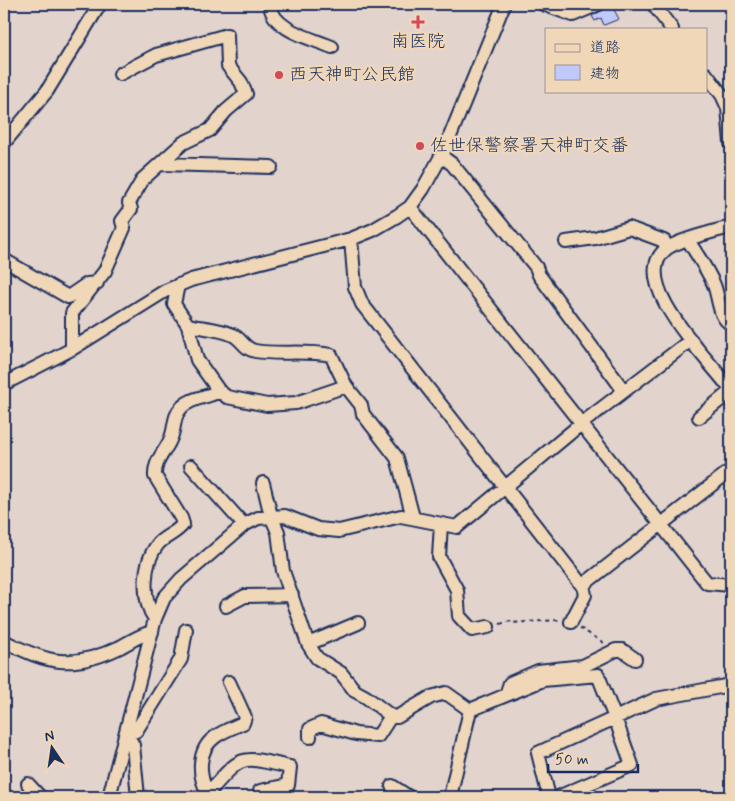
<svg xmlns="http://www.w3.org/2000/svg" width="735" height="801" viewBox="0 0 735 801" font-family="Mynerve,'Klee One',sans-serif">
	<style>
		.building { fill: #c1c9fb; stroke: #1b2f5e }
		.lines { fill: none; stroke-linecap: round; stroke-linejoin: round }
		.minor-casing { stroke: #1b2f5e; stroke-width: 16 }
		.path { stroke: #1b2f5e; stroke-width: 2; stroke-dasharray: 4 4; stroke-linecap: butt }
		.minor { stroke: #f0d7b8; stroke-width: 12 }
		.poi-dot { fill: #d1495b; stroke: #f0d7b8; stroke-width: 2 }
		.labels { text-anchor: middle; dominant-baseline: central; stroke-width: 4.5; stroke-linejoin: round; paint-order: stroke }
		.poi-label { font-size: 18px; fill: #1b2f5e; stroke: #f0d7b8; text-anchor: start }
	</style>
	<rect width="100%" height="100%" fill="#e2d3cc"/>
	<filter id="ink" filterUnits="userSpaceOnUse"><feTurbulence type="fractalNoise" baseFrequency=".02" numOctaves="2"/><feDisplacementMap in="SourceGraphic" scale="10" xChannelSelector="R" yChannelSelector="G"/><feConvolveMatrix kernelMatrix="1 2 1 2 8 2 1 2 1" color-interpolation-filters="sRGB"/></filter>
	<g filter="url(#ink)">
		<path class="building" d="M607,4h4l8,15 -15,6 -3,-7 -6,3 -3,-5 13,-7z"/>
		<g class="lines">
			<defs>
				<path id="minor" d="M270,4c2,26 41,34 62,43
					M543,4l30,11 26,-11
					M653,4l19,25
					M706,74l16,21 6,13 3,35
					M4,143l43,-52 53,-87
					M441,156l11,8 84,103 3,8 85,116
					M161,164l110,3
					M410,207l297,376 24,2
					M731,227c-13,3 -55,14 -65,22 -40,33 46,113 65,141
					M351,239l4,48 7,17 219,280 2,1 148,-115
					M688,240c9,15 20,30 26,45 5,12 4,32 17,39
					M566,242l29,-4 34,-10 35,13 2,8
					M4,260l64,37 19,-13 10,-1
					M178,285l-4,19 14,21c14,3 32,4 45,10 9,4 11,14 22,16 23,4 50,-1 76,4l15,31 15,19 2,9 34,44 16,59
					M188,325l9,35 22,31 8,6 40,8 29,-2 50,-17
					M72,349v-36l33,-42 19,-43 -2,-7 9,-12 -2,-6 14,-24 40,-36 27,-13 16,-19 20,-17 -5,-12 -13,-16 -1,-31 -71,20 -36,19
					M4,384l68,-35 93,-58 26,-11 160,-41 22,-9 24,-14 13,-9 13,-18 21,-38 60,-147
					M699,417l32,-26
					M191,466l53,59
					M263,483l8,33 7,16 5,39 25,73 50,-21
					M441,524l-2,33 18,33 2,26 13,14 16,-3
					M226,606l19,-10 47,-1
					M155,619c-14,-19 -12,-57 3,-75 7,-8 19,-11 25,-20l-2,-6 -26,-42c-1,-15 10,-24 15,-36 6,-12 2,-23 12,-33 10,-10 25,-9 37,-16
					M571,622l14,-27 -2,-10
					M4,641c43,22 68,29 114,7 12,-6 21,-13 34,-16
					M308,644l9,14 24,15 14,18 11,6 25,19
					M506,695l4,-12 28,-12 45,-5 33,-16h6l13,9
					M310,737v-8l11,-5 35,10 22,2 13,-20 6,1 34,-20 15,-4 24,17
					M28,784l12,13
					M392,786l17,11
					M208,793c-10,-17 -11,-43 7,-56 8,-6 19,-10 28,-14l2,-6 -16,-35
					M109,797l46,-178 9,-21 17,-19 63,-54 14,-7 27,-2 33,13 21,2 62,-15 56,11 124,-103 110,-84
					M138,797l-5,-52 -6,-11 9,-3 45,-72 5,-29
					M209,797l-1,-4c36,-40 31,-37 82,-26l-2,18 -28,6v6
					M450,797l20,-87 73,-30 55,-5 17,43 41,-19 75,-14
					M549,797l-11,-44 77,-35 17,47 -74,32"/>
			</defs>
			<use href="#minor" class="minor-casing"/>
			<path class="path" d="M500,624l10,-3 1,2 49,-3
				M580,628l24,15"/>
			<use href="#minor" class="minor"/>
		</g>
	</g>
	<g class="poi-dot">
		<path d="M415.5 14.5h5v5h5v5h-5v5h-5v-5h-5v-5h5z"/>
		<circle cx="279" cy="75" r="5"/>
		<circle cx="420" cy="146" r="5"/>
	</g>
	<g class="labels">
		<g class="poi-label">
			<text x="418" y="42" text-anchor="middle">南医院</text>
			<text x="289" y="75">西天神町公民館</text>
			<text x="430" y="146">佐世保警察署天神町交番</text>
		</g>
	</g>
	<rect width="735" height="801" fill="none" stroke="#f0d7b8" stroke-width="20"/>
	<rect x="10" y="10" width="715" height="781" fill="none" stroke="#1b2f5e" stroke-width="2" filter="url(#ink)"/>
	<rect x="545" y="28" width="162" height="65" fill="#f0d7b8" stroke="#9b9494"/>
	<rect x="555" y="44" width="25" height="8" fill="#f0d7b8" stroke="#9b9494"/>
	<text x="590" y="52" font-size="15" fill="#1b2f5e">道路</text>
	<rect x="555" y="65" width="25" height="15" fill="#c1c9fb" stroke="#9b9494"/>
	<text x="590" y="78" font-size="15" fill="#1b2f5e">建物</text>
	<g transform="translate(52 748) rotate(347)" stroke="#f0d7b8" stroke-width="4" paint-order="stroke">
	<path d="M0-4L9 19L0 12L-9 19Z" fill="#1b2f5e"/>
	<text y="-8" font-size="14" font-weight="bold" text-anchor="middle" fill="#1b2f5e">N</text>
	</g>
	<path d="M548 764v8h90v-8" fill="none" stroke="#1b2f5e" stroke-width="2.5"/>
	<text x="555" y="764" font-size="15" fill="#1b2f5e" stroke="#f0d7b8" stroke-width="4" paint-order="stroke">50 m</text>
</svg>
